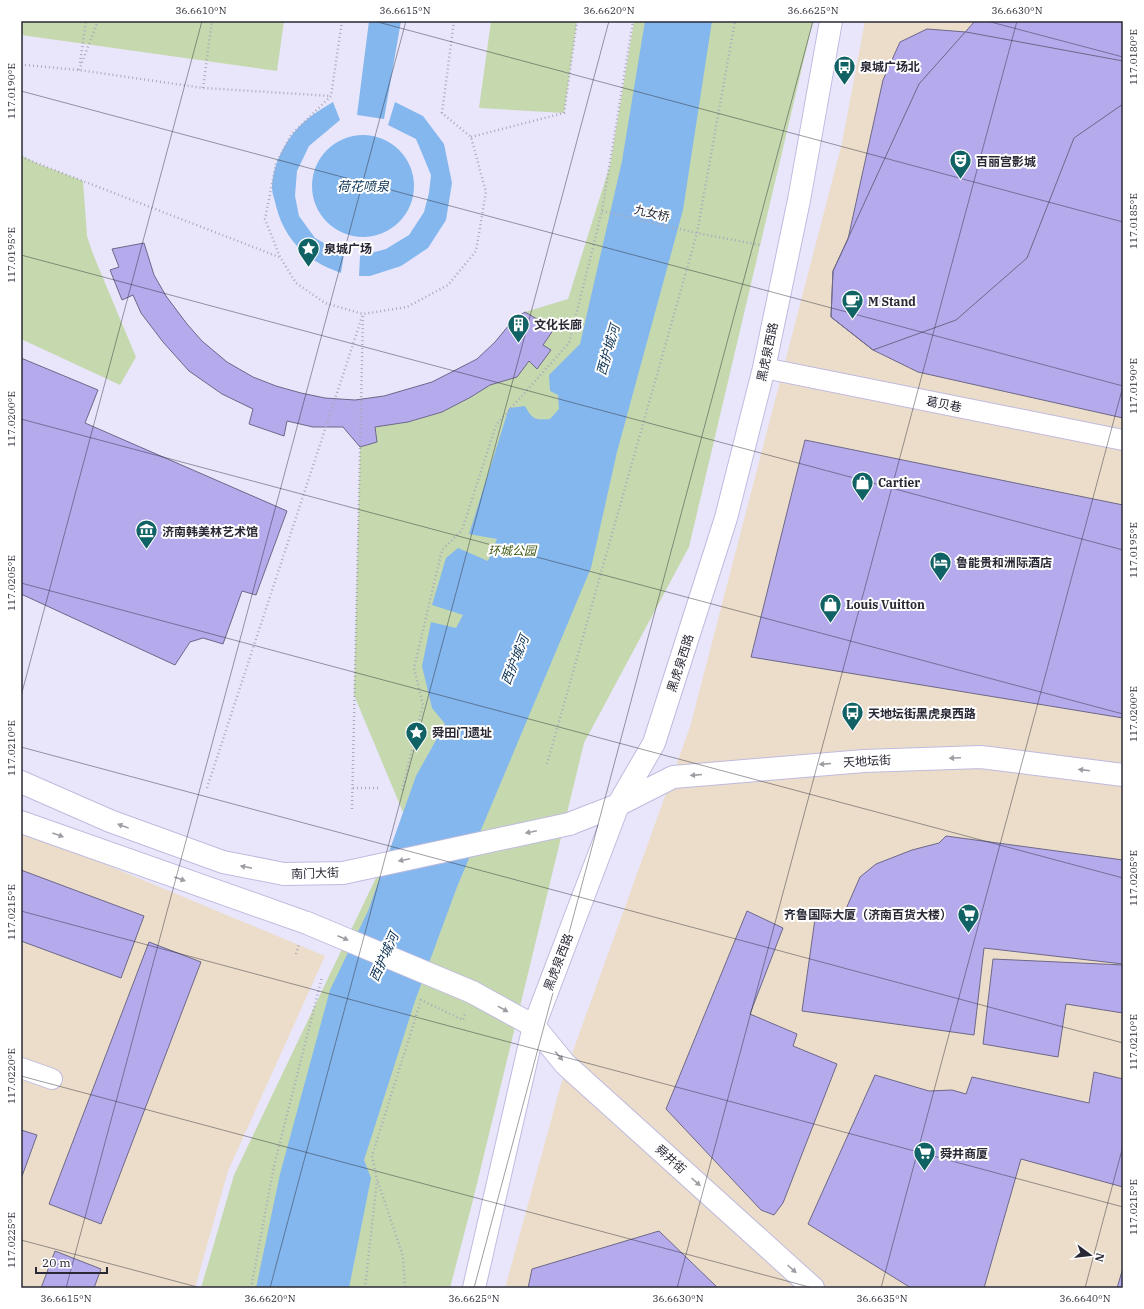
<svg xmlns="http://www.w3.org/2000/svg" width="1144" height="1309" viewBox="0 0 1144 1309" font-family="'IBM Plex Serif','Noto Sans SC',serif">
	<style>
		.commercial { fill: #ecddca }
		.green { fill: #c6d9ae }
		.water { fill: #84b7ed }
		.building { fill: #b4aaec; stroke: #6d6888 }
		.lines { fill: none; stroke-linecap: round; stroke-linejoin: round }
		.street-casing { stroke: #bfbbde; stroke-width: 22 }
		.secondary-casing { stroke: #bfbbde; stroke-width: 24 }
		.path { stroke: #aba8bb; stroke-width: 2.5; stroke-dasharray: 1 3; stroke-linecap: butt }
		.street { stroke: #fff; stroke-width: 20 }
		.secondary { stroke: #fff; stroke-width: 22 }
		.secondary-bridge-casing { stroke: #bfbbde; stroke-width: 24; stroke-linecap: butt }
		.secondary-bridge { stroke: #fff; stroke-width: 22 }
		.oneway { fill: #9f9ea4 }
		.ticks { fill: none; stroke: #292835; stroke-width: 1; stroke-opacity: 0.45 }
		.labels { text-anchor: middle; dominant-baseline: central; stroke-width: 4; stroke-linejoin: round; paint-order: stroke }
		.poi-label { font-size: 12px; font-weight: bold; fill: #292835; stroke: #fff; text-anchor: start }
		.street-label { font-size: 12px; fill: #292835; stroke: #fff }
		.park-label { font-size: 12px; font-style: italic; fill: #405911; stroke: #fff }
		.water-label { font-size: 13px; font-style: italic; fill: #0c3254; stroke: #fff }
		.neatline { fill: none; stroke: #292835; stroke-width: 1.5 }
		.ticks-label { font-size: 10px; text-anchor: middle; fill: #292835 }
	</style>
	<rect width="100%" height="100%" fill="#e9e6fc"/>
	<path class="commercial" d="M865,21h258v1267h-618l56,-204 129,-357 152,-584z
		M21,829l304,127 -97,215 -33,117h-174z"/>
	<path class="green" d="M21,21h263l-7,50 -256,-36z
		M491,21h86l-13,92 -85,-5z
		M634,21h179l-124,526 -105,196 -111,457 -23,88h-249l33,-113 171,-358 -51,-122 6,-248 17,-5 -2,-15 34,-5 33,-10 48,-27 35,-73 43,-13 42,-134z
		M21,155l15,8 47,18 4,55 6,18 43,103 -16,28 -99,-46z"/>
	<path class="water" d="M369,21h32l-17,98 -27,-4z
		M645,21h67l-29,189 -66,242 -26,116 -134,319 -42,114 -51,159 7,18 -22,110h-93l24,-114 50,-184 38,-79 48,-135 29,-52 -13,-16 -10,-42 9,-44 25,6 7,-13 -31,-10 14,-47 12,-10 30,13 9,-22 -28,-5 40,-126 16,-2c8,14 9,14 25,13l9,-10 -1,-14 -8,-4 -1,-16 31,-31 42,-183z
		M333,102l7,18 -31,26 -12,25 -2,25 4,20 16,22 29,16 -3,19c-34,-12 -56,-32 -65,-67 -1,-6 -4,-12 -4,-18 0,-20 11,-43 24,-58 10,-12 24,-20 37,-28z
		M395,102l28,14 21,28 8,39 -6,37 -18,28 -27,18 -31,10h-11l1,-20 26,-7 23,-14 15,-23 5,-19 2,-18 -15,-36 -28,-14z
		M312 186a51 51 0 1 1 102 0a51 51 0 1 1-102 0Z"/>
	<path class="building" d="M975,21h148v83l-49,34 -47,120 -71,62 -83,30 -42,-33 2,-46 86,-187z
		M927,29l39,3 157,29v357l-205,-46 -45,-22 -42,-33 2,-46 15,-32 35,-159 17,-38z
		M144,243l10,32 12,21 21,28 15,17 25,21 26,15 23,9 25,7 24,5 30,2 29,-4 48,-14 45,-23 18,-17 19,-23 11,-7 29,17 -11,16 8,5 -14,19 -8,-8 -12,16 -27,8 -19,12 -29,15 -34,10 -33,5 2,15 -17,5 -17,-20h-30l-26,-6 -3,15 -35,-12 4,-15 -31,-15 -33,-23 -26,-29 -22,-29 -8,-18 -11,5 -12,-30 9,-3 -7,-18z
		M21,358l77,32 -13,33 202,88 -31,84 -14,-4 -19,53 -20,-6 -13,4 -15,23 -154,-71z
		M805,440l318,65v213l-372,-61z
		M946,836l177,24v104l-139,-16 -10,87 -172,-24 13,-92 27,-1 18,-41 16,-13 36,-14 27,-7z
		M21,870l123,46 -23,62 -100,-37z
		M747,911l36,17 -33,86 47,20 -4,12 44,18 -54,139 -9,12 -13,-5 -95,-101z
		M149,942l52,20 -100,262 -52,-20z
		M993,959l130,6v48l-57,-9 -8,53 -75,-13z
		M1094,1072l29,7v108l-102,-28 -37,129h-73l-103,-64 67,-149 54,16 23,-1 14,4 6,-17 117,26z
		M21,1130l16,5 -16,44z
		M659,1231l59,57h-190l4,-19z
		M55,1251l46,18 -7,19h-53z
		M1123,1268v20h-6z"/>
	<g class="lines">
		<defs>
			<path id="street" d="M764,368l359,72
				M21,1068l31,11"/>
			<path id="secondary" d="M21,782l89,39 113,41 61,12
				M21,822l286,101
				M569,824l49,-19 55,-28 191,-16 117,-4 142,18
				M472,992l62,34 31,38 248,224
				M474,1288l60,-262 84,-221 36,-62 72,-225 38,-150 35,-168 32,-179"/>
		</defs>
		<use href="#street" class="street-casing"/>
		<use href="#secondary" class="secondary-casing"/>
		<path class="path" d="M342,21l-11,75 -40,39 -15,29 -11,55 15,38 16,26 29,20 38,11 44,-7 41,-22 28,-34 10,-59 -15,-55 -29,-24 12,-92
			M80,63l6,-42
			M25,65l54,5 124,18 128,8
			M79,70l19,-49
			M203,88l9,-67
			M471,137l93,-24 13,-92
			M21,157l258,100
			M602,211l95,22 63,12
			M547,764l150,-531 38,-212
			M207,788l156,-474
			M353,788h28
			M402,790l21,-85 -9,-37 28,-118 20,-20 34,-105 73,-82 33,-132 31,-190
			M352,809l11,-493
			M296,954l3,-10
			M378,1182l25,74 2,32
			M251,1288l23,-122 48,-189
			M365,1288l12,-108 -5,-24 49,-156 42,20 2,-6"/>
		<use href="#street" class="street"/>
		<use href="#secondary" class="secondary"/>
		<defs>
			<path id="secondary-bridge" d="M284,874l59,-1 226,-49
				M307,923l165,69"/>
		</defs>
		<use href="#secondary-bridge" class="secondary-bridge-casing"/>
		<use href="#secondary-bridge" class="secondary-bridge"/>
	</g>
	<defs><path id="oneway-solid" d="M-6-.8H1V-3.2L6.5 0L1 3.2V.8H-6Z"/></defs>
	<g class="oneway">
		<use href="#oneway-solid" transform="translate(955 758) rotate(178)"/>
		<use href="#oneway-solid" transform="translate(825 764) rotate(175)"/>
		<use href="#oneway-solid" transform="translate(1084 770) rotate(-173)"/>
		<use href="#oneway-solid" transform="translate(696 775) rotate(175)"/>
		<use href="#oneway-solid" transform="translate(123 826) rotate(-160)"/>
		<use href="#oneway-solid" transform="translate(531 832) rotate(168)"/>
		<use href="#oneway-solid" transform="translate(58 835) rotate(20)"/>
		<use href="#oneway-solid" transform="translate(404 860) rotate(168)"/>
		<use href="#oneway-solid" transform="translate(246 867) rotate(-169)"/>
		<use href="#oneway-solid" transform="translate(180 879) rotate(20)"/>
		<use href="#oneway-solid" transform="translate(343 938) rotate(23)"/>
		<use href="#oneway-solid" transform="translate(503 1009) rotate(29)"/>
		<use href="#oneway-solid" transform="translate(559 1056) rotate(50)"/>
		<use href="#oneway-solid" transform="translate(696 1182) rotate(42)"/>
		<use href="#oneway-solid" transform="translate(792 1269) rotate(42)"/>
	</g>
	<path class="ticks" d="M374,21l749,201M987,21l136,36M21,91l1102,295M21,255l1102,295M21,419l1102,295M21,583l1102,295M21,696l181,-675M21,747l1102,296M21,911l1102,296M21,1076l792,212M21,1240l180,48M66,1288l340,-1267M270,1288l339,-1267M474,1288l339,-1267M677,1288l340,-1267M881,1288l242,-902M1085,1288l38,-142"/>
	<defs>
		<symbol id="bus-pin" viewBox="-11 -11 22 30"><path d="M0 17L-7.5 6A9.5 9.5 0 1 1 7.5 6Z" fill="#116264" stroke="#fff"/><path d="M-5-6H5V4H4V6H2V4H-2V6H-4V4H-5ZM-3.5-4V0h7V-4ZM-3.5 1.2v1.5H-2V1.2ZM2 1.2v1.5H3.5V1.2Z" fill="#fff"/></symbol>
		<symbol id="theatre-pin" viewBox="-11 -11 22 30"><path d="M0 17L-7.5 6A9.5 9.5 0 1 1 7.5 6Z" fill="#116264" stroke="#fff"/><path d="M-5-5.5Q0-4 5-5.5V0Q5 5 0 6Q-5 5-5 0ZM-3.3-2.5H-1v1.5H-3.3ZM1-2.5H3.3v1.5H1ZM-2.8 1Q0 5.5 2.8 1Z" fill="#fff"/></symbol>
		<symbol id="sight-pin" viewBox="-11 -11 22 30"><path d="M0 17L-7.5 6A9.5 9.5 0 1 1 7.5 6Z" fill="#116264" stroke="#fff"/><path d="M0-6L1.8-2.2L6-1.7L2.9 1.2L3.7 5.4L0 3.3L-3.7 5.4L-2.9 1.2L-6-1.7L-1.8-2.2Z" fill="#fff"/></symbol>
		<symbol id="cafe-pin" viewBox="-11 -11 22 30"><path d="M0 17L-7.5 6A9.5 9.5 0 1 1 7.5 6Z" fill="#116264" stroke="#fff"/><path d="M-5.5-4.5H6V0H3Q3 3.5 0 3.5H-2.5Q-5.5 3.5-5.5 0ZM3-3.2v2h1.7v-2ZM-6 4.5H4V6H-6Z" fill="#fff"/></symbol>
		<symbol id="building-pin" viewBox="-11 -11 22 30"><path d="M0 17L-7.5 6A9.5 9.5 0 1 1 7.5 6Z" fill="#116264" stroke="#fff"/><path d="M-4-6H4V6H1V3H-1V6H-4ZM-2.5-4.3h1.7v1.8h-1.7ZM.8-4.3h1.7v1.8H.8ZM-2.5-1h1.7V.8h-1.7ZM.8-1h1.7V.8H.8Z" fill="#fff"/></symbol>
		<symbol id="shop-pin" viewBox="-11 -11 22 30"><path d="M0 17L-7.5 6A9.5 9.5 0 1 1 7.5 6Z" fill="#116264" stroke="#fff"/><path d="M-5-2.5h2.3a2.7 3.5 0 0 1 5.4 0H5L5.5 6h-11ZM-1.5-2.5h3a1.5 2.3 0 0 0-3 0Z" fill="#fff"/></symbol>
		<symbol id="museum-pin" viewBox="-11 -11 22 30"><path d="M0 17L-7.5 6A9.5 9.5 0 1 1 7.5 6Z" fill="#116264" stroke="#fff"/><path d="M0-6L6-3V-2H-6V-3ZM-5-1h2V3h-2ZM-1-1h2V3h-2ZM3-1h2V3H3ZM-6 4H6V6H-6Z" fill="#fff"/></symbol>
		<symbol id="hotel-pin" viewBox="-11 -11 22 30"><path d="M0 17L-7.5 6A9.5 9.5 0 1 1 7.5 6Z" fill="#116264" stroke="#fff"/><path d="M-6-4.5h1.5V1H6V5H4.5V3h-9V5H-6ZM-4 0a1.8 1.8 0 1 1 3.6 0ZM.5 0V-2.5h3Q6-2.5 6 0Z" fill="#fff"/></symbol>
		<symbol id="supermarket-pin" viewBox="-11 -11 22 30"><path d="M0 17L-7.5 6A9.5 9.5 0 1 1 7.5 6Z" fill="#116264" stroke="#fff"/><path d="M-6-5.5h2.5l.6 2H6L4.5 2H-2.5L-4.4-4H-6ZM-1.5 3.2a1.3 1.3 0 1 0 .1 0ZM3 3.2a1.3 1.3 0 1 0 .1 0Z" fill="#fff"/></symbol>
	</defs>
	<g fill-rule="evenodd">
		<use href="#bus-pin" x="832" y="54" width="25" height="34"/>
		<use href="#theatre-pin" x="948" y="148" width="25" height="34"/>
		<use href="#sight-pin" x="296" y="236" width="25" height="34"/>
		<use href="#cafe-pin" x="840" y="288" width="25" height="34"/>
		<use href="#building-pin" x="506" y="312" width="25" height="34"/>
		<use href="#shop-pin" x="850" y="470" width="25" height="34"/>
		<use href="#museum-pin" x="134" y="518" width="25" height="34"/>
		<use href="#hotel-pin" x="928" y="550" width="25" height="34"/>
		<use href="#shop-pin" x="818" y="592" width="25" height="34"/>
		<use href="#bus-pin" x="840" y="700" width="25" height="34"/>
		<use href="#sight-pin" x="404" y="720" width="25" height="34"/>
		<use href="#supermarket-pin" x="956" y="902" width="25" height="34"/>
		<use href="#supermarket-pin" x="912" y="1140" width="25" height="34"/>
	</g>
	<g class="labels">
		<g class="poi-label">
			<text x="860" y="66">泉城广场北</text>
			<text x="976" y="161">百丽宫影城</text>
			<text x="324" y="248">泉城广场</text>
			<text x="868" y="301">M Stand</text>
			<text x="534" y="324">文化长廊</text>
			<text x="878" y="482">Cartier</text>
			<text x="162" y="531">济南韩美林艺术馆</text>
			<text x="956" y="562">鲁能贵和洲际酒店</text>
			<text x="846" y="604">Louis Vuitton</text>
			<text x="868" y="713">天地坛街黑虎泉西路</text>
			<text x="432" y="732">舜田门遗址</text>
			<text x="952" y="914" text-anchor="end">齐鲁国际大厦（济南百货大楼）</text>
			<text x="940" y="1153">舜井商厦</text>
		</g>
		<g class="street-label">
			<text transform="translate(652 213) rotate(13)">九女桥</text>
			<text transform="translate(767 352) rotate(-78)">黑虎泉西路</text>
			<text transform="translate(944 404) rotate(11)">葛贝巷</text>
			<text transform="translate(680 663) rotate(-72)">黑虎泉西路</text>
			<text transform="translate(867 761) rotate(-3)">天地坛街</text>
			<text transform="translate(315 873) rotate(-2)">南门大街</text>
			<text transform="translate(558 962) rotate(-69)">黑虎泉西路</text>
			<text transform="translate(671 1159) rotate(42)">舜井街</text>
		</g>
		<g class="park-label">
			<text x="512" y="550">环城公园</text>
		</g>
		<g class="water-label">
			<text x="363" y="186">荷花喷泉</text>
			<text transform="translate(608 350) rotate(-74)">西护城河</text>
			<text transform="translate(515 660) rotate(-68)">西护城河</text>
			<text transform="translate(384 957) rotate(-66)">西护城河</text>
		</g>
	</g>
	<rect width="1144" height="1309" fill="none" stroke="#ffffff" stroke-width="44"/>
	<g transform="translate(1090 1255) rotate(105)" stroke="#ffffff" stroke-width="3" paint-order="stroke">
	<path d="M0-3L7 15L0 10L-7 15Z" fill="#292835"/>
	<text y="-6" font-size="11" font-weight="bold" text-anchor="middle" fill="#292835">N</text>
	</g>
	<path d="M36 1267v6h71v-6" fill="none" stroke="#292835" stroke-width="2"/>
	<text x="42" y="1267" font-size="12" fill="#292835" stroke="#ffffff" stroke-width="3" paint-order="stroke">20 m</text>
	<rect x="22" y="22" width="1100" height="1265" class="neatline"/>
	<g class="ticks-label">
		<text x="201" y="14">36.6610°N</text>
		<text x="405" y="14">36.6615°N</text>
		<text x="609" y="14">36.6620°N</text>
		<text x="813" y="14">36.6625°N</text>
		<text x="1017" y="14">36.6630°N</text>
		<text transform="translate(1133 57) rotate(-90)" y="4">117.0180°E</text>
		<text transform="translate(11 91) rotate(-90)" y="4">117.0190°E</text>
		<text transform="translate(1133 221) rotate(-90)" y="4">117.0185°E</text>
		<text transform="translate(11 255) rotate(-90)" y="4">117.0195°E</text>
		<text transform="translate(1133 386) rotate(-90)" y="4">117.0190°E</text>
		<text transform="translate(11 419) rotate(-90)" y="4">117.0200°E</text>
		<text transform="translate(1133 550) rotate(-90)" y="4">117.0195°E</text>
		<text transform="translate(11 583) rotate(-90)" y="4">117.0205°E</text>
		<text transform="translate(1133 714) rotate(-90)" y="4">117.0200°E</text>
		<text transform="translate(11 748) rotate(-90)" y="4">117.0210°E</text>
		<text transform="translate(1133 878) rotate(-90)" y="4">117.0205°E</text>
		<text transform="translate(11 912) rotate(-90)" y="4">117.0215°E</text>
		<text transform="translate(1133 1042) rotate(-90)" y="4">117.0210°E</text>
		<text transform="translate(11 1076) rotate(-90)" y="4">117.0220°E</text>
		<text transform="translate(1133 1207) rotate(-90)" y="4">117.0215°E</text>
		<text transform="translate(11 1240) rotate(-90)" y="4">117.0225°E</text>
		<text x="66" y="1302">36.6615°N</text>
		<text x="270" y="1302">36.6620°N</text>
		<text x="474" y="1302">36.6625°N</text>
		<text x="678" y="1302">36.6630°N</text>
		<text x="882" y="1302">36.6635°N</text>
		<text x="1085" y="1302">36.6640°N</text>
	</g>
</svg>
